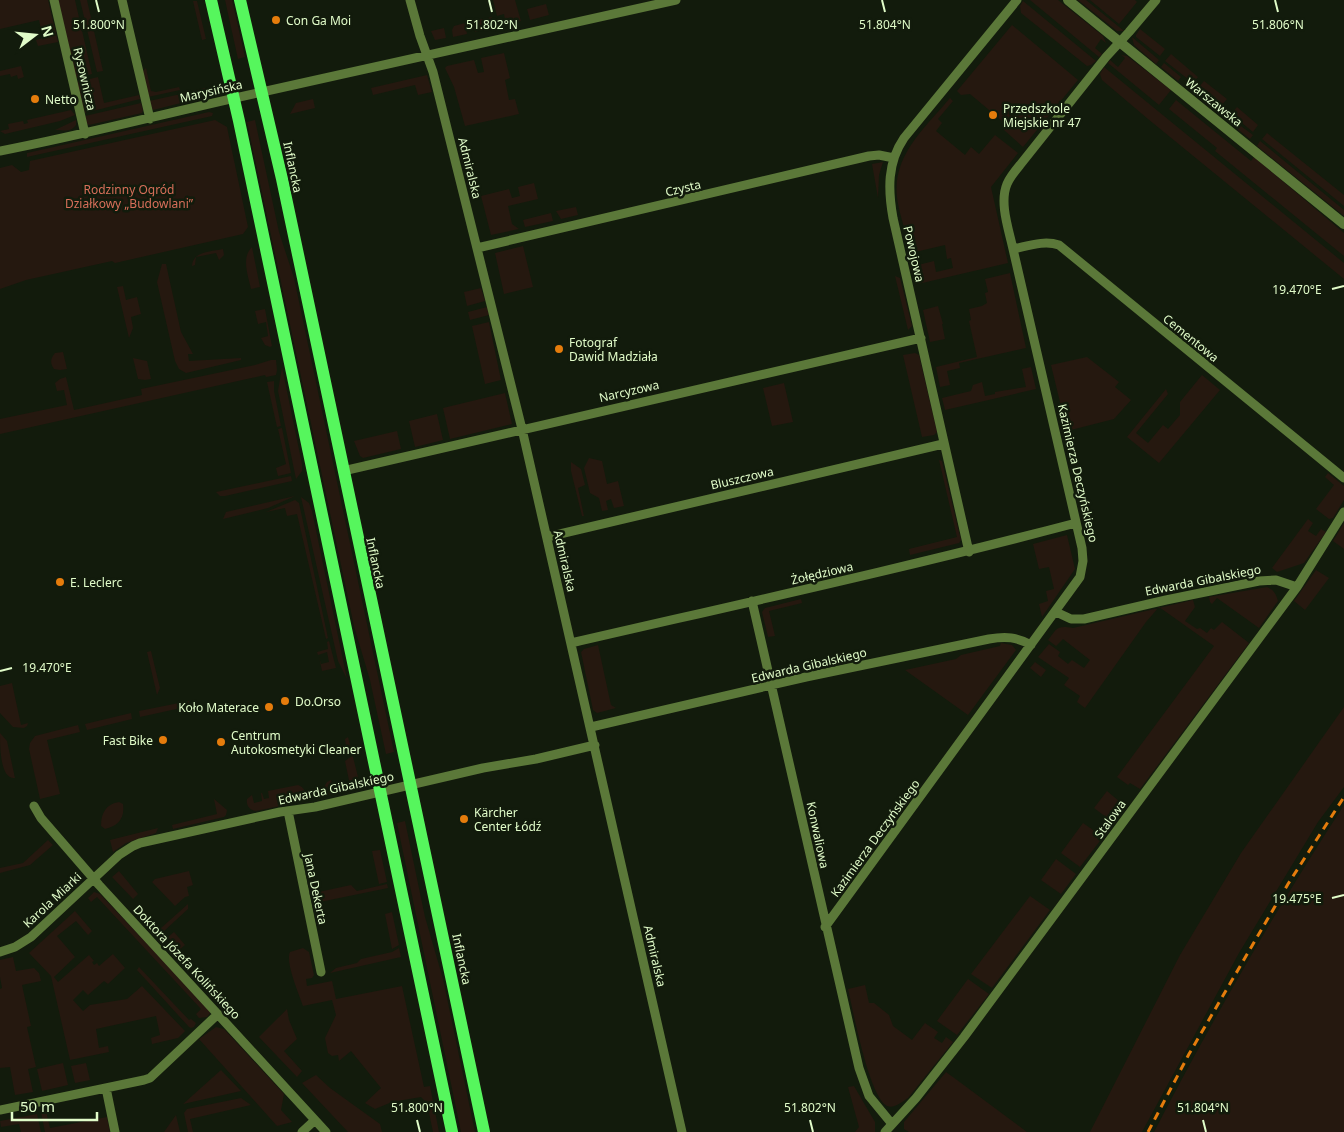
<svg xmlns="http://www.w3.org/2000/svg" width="1344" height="1132" viewBox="0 0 1344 1132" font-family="'Noto Sans',sans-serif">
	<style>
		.green { fill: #25180f }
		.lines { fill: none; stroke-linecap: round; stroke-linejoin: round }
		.minor { stroke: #5b7839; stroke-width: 9 }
		.tertiary { stroke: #5b7839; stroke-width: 10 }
		.primary { stroke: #56f65d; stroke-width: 12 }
		.rail { stroke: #e57c0c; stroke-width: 3; stroke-dasharray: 8 6; stroke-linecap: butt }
		.ticks { fill: none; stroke: #e1fcc9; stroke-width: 2 }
		.poi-dot { fill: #e57c0c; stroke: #121b0c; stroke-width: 2 }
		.labels { text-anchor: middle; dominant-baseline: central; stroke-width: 5; stroke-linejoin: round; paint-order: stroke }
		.poi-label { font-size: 12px; fill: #e1fcc9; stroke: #121b0c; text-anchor: start }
		.street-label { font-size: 12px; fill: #e1fcc9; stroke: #121b0c }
		.park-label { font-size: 12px; fill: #d76f5a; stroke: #121b0c }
		.ticks-label { font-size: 12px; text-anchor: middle; fill: #e1fcc9; stroke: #121b0c; stroke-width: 5; stroke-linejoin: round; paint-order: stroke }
	</style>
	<rect width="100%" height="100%" fill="#121b0c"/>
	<path class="green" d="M0,0h48l10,42 -20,4 -2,-6 7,-2 -4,-18 -39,9z
		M58,0h17l17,74 -16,4z
		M80,0h7l16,71 -6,1z
		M225,0h7l13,57 -7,2z
		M493,0h22l6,21 -15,4 -2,-11 -7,2z
		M1030,0h28l45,36 3,7 -5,-4 -6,9 7,6 -3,3z
		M1078,0h8l38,31h-7z
		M1090,0h45l2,2 -18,22z
		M193,1h4l9,38 -4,1z
		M1023,1l73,60 -5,4 -4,1 -66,-53 -1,-7z
		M546,4l3,11 -19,5 -3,-11z
		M492,17l2,10 -19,5 -2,-11z
		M465,23l2,11 -14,3 -1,-7 2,-4z
		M1012,25l66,55 -55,67 -19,-17 -3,-10 -31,-26 -9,1 -4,-4z
		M444,28l2,10 -11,2 -4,-9z
		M1140,29l25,20 -5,7 -24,-19v-2z
		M1132,37l27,23 -3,4 -22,-19z
		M504,53l6,25 -5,2 4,20 6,-1 4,15 -54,12 -11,-39 -9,-19 2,-2 27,-6 4,13 6,-1 -3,-14z
		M1171,54l27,23 -5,6 -28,-22z
		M1121,55l6,1 44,34 -12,15 -51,-42 2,-3 8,7 7,-9z
		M1164,63l17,14 -3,4 -17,-14z
		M21,66l3,11 -6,2 -1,-4 -6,2 -1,-3 -10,2v-5z
		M1104,67l240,196v16l-196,-160 -46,-39 -2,-6z
		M146,68l5,23 5,1 23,-5 1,3 -32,7 -6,-25z
		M427,75l5,17 -14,3 -3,-10 -42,10 -2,-7z
		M98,77l6,26 35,-8 1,4 -55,14 -8,-31z
		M1204,81l23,18 -6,7 -23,-18z
		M204,88h3l4,5 -20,7 -3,-8z
		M1197,90l15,12 -3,4 -14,-11z
		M181,94v9l-28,7 -4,-9z
		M950,98l3,3 -15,18 4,4 -6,8 29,24 6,-8 8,7 16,-19 23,18 -27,34 17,76 -90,21 -4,-18 20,-5 2,11 17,-4 -2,-10 -4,1 -2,-14 -34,8c-4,-19 -12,-38 -14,-56 -5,-42 29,-70 53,-99z
		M313,99l2,9 -25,6 6,-11z
		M1176,100l75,61 3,-4 90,76v23l-129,-105 2,-3 -48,-39z
		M141,103l2,7 -1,3 -53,12 -2,-1 -2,-8z
		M1237,107l21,18 -5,7 -22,-18z
		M71,110l4,5 -15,6 -55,13 -5,-3 9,-2 -1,-5 15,-3 1,3 4,-1 -1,-3z
		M209,112l4,1 -1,3 -185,41v-4z
		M76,120v5c-6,8 -12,5 -21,5z
		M215,120l12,7 21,100 -5,7 -128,29 -3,-2 -86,19 -26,9v-121l12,-3 9,7 8,-2 1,-9z
		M255,120l24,112 15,46 100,474 -8,2 -16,-74 -16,-54 -107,-504z
		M1238,124l15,11 -3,4 -15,-12z
		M1267,133l77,62v11l-82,-67z
		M1260,141l84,69v6l-87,-70z
		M883,162l-4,13 -1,23 -6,-34z
		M534,183l4,16 -30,7 4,18 7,5 -28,6 -10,-39 28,-7 3,9 8,-2 -2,-9z
		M576,207l2,8 -17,4 -5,-8z
		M551,213l2,8 -28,6 -2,-7z
		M523,246l10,41 -29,7 -9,-41z
		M252,247l8,40 -9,2c-3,-14 -10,-31 1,-42z
		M223,249l1,6 -5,5 -3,-7 -20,4 -1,8 -3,1c1,-15 18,-14 31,-17z
		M162,264h4l15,68 12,22h-5l1,7 52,-3v2l-55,13 -7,-4 -4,-8 -18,-79z
		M1010,273l16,75 -67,15 1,5 -13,3 3,14 -10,2 -4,-20 41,-10 -8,-36 2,-1 -2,-11 13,-3 5,-3 -2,-10 3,-1 -3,-13z
		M895,276l5,2 12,48 -4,4z
		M123,286l3,14 11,-3 4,17 -10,3 2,11 -4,10 -12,-51z
		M481,288l4,13 -18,5 -3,-14z
		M938,306l5,18h-1l3,15 -15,3 -7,-32z
		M487,307l2,8 -19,5 -2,-8z
		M265,309l7,37 -2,1 -5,-2 -4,-7 7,-2 -2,-14 -8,2 -3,-13z
		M489,322l12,58 -16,4 -13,-58z
		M63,352l4,17 -7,1 -6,-1c-4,-6 -4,-10 1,-16z
		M915,353l4,2 18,77 -3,3 -12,2 -19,-82z
		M1087,357l32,25 -4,5 16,13 -17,19 -47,12 -16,-66z
		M133,358l14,3 4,18 -6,1 -7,-1z
		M271,360h5l1,10 -1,5 -10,2 -1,-2 -265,59v-15l67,-14 -3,-15 -7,1 -2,-8 5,-4 6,-2 8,33 68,-15 -1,-6 114,-24z
		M282,367l20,97v7l-6,8 -18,-88z
		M1031,367l5,22 -91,21 -3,-12 29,-7 2,-6 9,-3 3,14 10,-2v-2l31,-5 -4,-18z
		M1202,375l18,15 -61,73 -32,-26 39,-48 2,5 -32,39 12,10 15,-18 5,4 12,-14v-13z
		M274,381v10l7,35 -4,1 -10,-45z
		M784,383l9,39 -21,4 -9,-38z
		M505,393l7,31 -62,15 -7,-31z
		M437,414l6,26 -28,7 -6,-26z
		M282,428l9,45 -13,3 -2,-8 10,-4 -8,-35z
		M397,431l4,18 -38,9 -3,-2 -6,-15z
		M589,458l13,3 5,23 11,-3 6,25 -10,2 -3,-9 -5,2 2,9 -6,1 -3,-13 -9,-5 -6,-25z
		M939,460l3,1 19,79 -2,3 -49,12 -1,-6 48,-12z
		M571,462l10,7 4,16 -7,3 6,28h-2l-11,-45z
		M1328,473l16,13v14l-11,18 -4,1 -13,-10 18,-24 -9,-8z
		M291,476l1,5 -67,15h-5l-4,-4z
		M295,496l-27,12 -45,11 3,-7z
		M301,497l8,6 3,8 35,168 -9,-18z
		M295,500l4,3 29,135 -2,1 -29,-125 -10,2 -2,-8 -19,4z
		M1308,519l5,4 -5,8 8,5 5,-7 5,3 -22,31 -27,9 -5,-4z
		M1344,523v26l-11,-8z
		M1067,535l8,34 -33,48 -3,-13 9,-3 -2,-10 8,-2 -5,-22 -10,2 -6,-25z
		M1316,570l13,8 -24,32 -11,-9z
		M1267,587c7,3 9,7 11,14l-19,27 -42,-30 -5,6 -2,-2 -1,-5z
		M801,599l1,4 -33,8 6,25 -7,1 -6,-25 3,-4z
		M1193,600l2,7 -10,14 12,8 3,-1 7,5 4,-5 3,2 8,-8 27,21 -109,146 -10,-6 -2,2 -11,-8 97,-131 -55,-39 -13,15 -61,86 -8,-6 3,-6 -16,-11 5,-7 -31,-21 11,-13 11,8 -2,4 10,8 4,-4 12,8 6,-8 -27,-21 -7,7 -8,-6c9,-12 9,-15 25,-12z
		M329,641l7,27 -14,3 -3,-14 2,7 8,-2 -2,-10 -9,3 -1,-3 11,-3 -1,-7z
		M1001,643l11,2 4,5 -48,65 -63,-45 51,-11 5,-4 39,-9z
		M598,645l13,60 5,3 -19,5 -4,-3 -12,-58 3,-3z
		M151,651l9,37 -3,7 -10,-43z
		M1035,662l11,8 -5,7 -11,-9z
		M12,683l9,42 7,-2 -1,3 -3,2 -11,-1 -13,-14v-27z
		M189,701l1,5 -50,11 -1,-6z
		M1344,707v80l-26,35 -79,131 -97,179h-52l90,-177 61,-102z
		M131,713l1,6 -45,11 -2,-6z
		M78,725l2,7 -33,8 13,54 -20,5 -11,-50 1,-6 5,-7z
		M0,733l7,8 8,37c-15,2 -15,-32 -15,-45z
		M348,737l11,44 -2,5 -3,1 1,3 -28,5 -3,-3v-5l3,-5 4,-2 2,8 17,-3 -5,-24 7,-5 -3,-9h-3l-1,-8z
		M298,785c6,2 8,7 8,13l-2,3 -48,10c-7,-1 -10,-6 -9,-12l5,-4 2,8 8,-2 -1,-8h1l2,6 5,-1 -1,-7z
		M1107,791l19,16 -12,16 -20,-15z
		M214,799l13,11 -1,5 -2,2 -51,12 -1,-4 45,-11z
		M119,802l4,2c2,15 -5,22 -18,25l-4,-3c0,-13 5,-22 18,-24z
		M1344,805v327h-190c58,-112 121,-221 190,-327z
		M405,821l20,96 18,62 32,153h-14l-64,-309z
		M1083,823l20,14 -23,30 -19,-14z
		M158,828l-2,5 -30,10 -13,9 -3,-12z
		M48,840l5,5 -23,20 -30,8v-5l23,-5z
		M380,850l7,32 -8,2 -7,-33z
		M1056,859l20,15 -15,20 -20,-14z
		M119,871l19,23 -5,5 -21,-22z
		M189,871l4,14 -6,2 2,9 -4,1 -10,9 -23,-24 3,-3z
		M387,884l1,4 -73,15 -1,-10 37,-8 6,6z
		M94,892l6,2 110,116v3l-3,4 -8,1 -3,-4 5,-5 -104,-112 -6,5 -3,-4z
		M1030,896l20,14 -58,78 -21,-14z
		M188,904v5l-25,23 -3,-3z
		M75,911l17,20 -4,4 -12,-14 -19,15 18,21 -21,20 4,5 31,-27 5,6 -2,1 2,3 3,-2 2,3 14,-12 12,14 -17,16 -4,-3 -16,14 -5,-5 -10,10 10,11 7,-6 37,-6 15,-13 43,45 -7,7 -26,6 -1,-6 9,-3 -4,-19 -60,13 3,19 9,-2 1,6 -39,8 -19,-84 -22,-23z
		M392,912l7,33 -7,4 -7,-35z
		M174,932l11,13 -6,5 -11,-13z
		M303,948l6,4 5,23 -2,3 -6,1 1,7 25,-5 4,18 66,-13 22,101 6,-1 9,46h-6l-6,-29 -6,-6 -29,5 -17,7 -10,-6 16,-15 -30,-37 -12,10 -1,-6 -6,1 -4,-3 -3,-15 11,-23 -4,-15 -29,6c-4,-12 -18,-44 -13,-54z
		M399,948l2,9 -71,16 6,-5 21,-5 4,-4 31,-7z
		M13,957l3,14 18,-3 5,5 2,8 -19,4 9,41 -4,1 9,40 -8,2 5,23 -18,3 -5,-28 -10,1v-79l2,-1 -2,-11v-17z
		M139,967l50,53 2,-1 5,4 -2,4 -3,1 -2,-1 -52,-57z
		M968,979l21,15 -32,41 -20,-14z
		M865,985l4,18h5l15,12 4,11 19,14 13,-17 13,9 -4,6 8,5 4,-6 7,5 -45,56c-6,4 -14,11 -21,8 -18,-9 -34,-96 -39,-117z
		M287,1009l2,11 8,19 -13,12 18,20 -5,6 -38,-40z
		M216,1027l8,2 60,65 -3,16 11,12 -15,4 -78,-87z
		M63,1063l5,22 -26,6 -5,-22z
		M86,1063l4,17 -15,3 -4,-17z
		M221,1070l20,21 -58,13z
		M946,1072l11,8 70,52h-118l-5,-3v-7z
		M316,1075l14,13 50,36 2,8h-34l-46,-49z
		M854,1086l21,36v10h-20l4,-5 -11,-40z
		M241,1098l10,7 -61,14 3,13h-5l-4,-19 3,-4z
		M46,1111l4,17 57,-11 3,15h-65l-4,-20z
		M37,1114l4,18h-20l-2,-8 -18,3 -1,-6z
		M176,1115l4,17h-16z"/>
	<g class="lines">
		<path class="minor" d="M54,0l31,134
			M122,0l28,119
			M410,0l10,36 13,36 89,357 160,703
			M0,151c88,-17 174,-40 262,-59 138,-30 276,-60 414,-92
			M477,248l392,-92 10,-1 15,3
			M1013,249c15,-3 31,-9 46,-4l285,233
			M343,471l578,-133
			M547,537l396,-93
			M969,552l-76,-334c-5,-28 -6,-55 11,-80l113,-138
			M752,601l107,467 10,28 23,28
			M1056,612l15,7h13l82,-19 93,-19 17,-1 21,7
			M571,643c169,-39 338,-76 505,-120
			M591,727l215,-50 183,-38c17,-3 28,-2 42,6
			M34,806l7,12 58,67 227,247
			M288,811l33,161
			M825,927l255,-350 3,-16 -1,-13 -69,-299c-4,-19 -14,-46 -6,-65 3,-7 8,-13 13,-19l86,-108 23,-25 27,-32
			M0,952l15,-5 16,-10 88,-82 14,-9 7,-3 140,-31 35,-5 168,-39 53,-9 59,-14
			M106,1088l9,44
			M0,1110l144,-30 6,-2 68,-64
			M302,1132l13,-12
			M885,1132l31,-34 48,-61 333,-450 47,-75"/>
		<path class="tertiary" d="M1068,0l276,224"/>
		<path class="primary" d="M211,0l28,121 213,1011
			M240,0l42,179 202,953"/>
		<path class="rail" d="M1148,1132l41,-78 99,-170 56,-87"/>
	</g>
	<path class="ticks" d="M96,0l3,12M489,0l3,12M882,0l3,12M1275,0l3,12M1332,289l12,-3M0,671l12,-3M1332,898l12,-3M417,1120l3,12M810,1120l3,12M1203,1120l3,12"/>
	<g class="poi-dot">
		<circle cx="276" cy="20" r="5"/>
		<circle cx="35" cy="99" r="5"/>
		<circle cx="993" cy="115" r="5"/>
		<circle cx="559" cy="349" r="5"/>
		<circle cx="60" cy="582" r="5"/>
		<circle cx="285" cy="701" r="5"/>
		<circle cx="269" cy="707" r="5"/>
		<circle cx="163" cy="740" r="5"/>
		<circle cx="221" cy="742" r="5"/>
		<circle cx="464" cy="819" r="5"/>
	</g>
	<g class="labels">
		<g class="poi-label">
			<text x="286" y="20">Con Ga Moi</text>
			<text x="45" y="99">Netto</text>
			<text x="1003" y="108">Przedszkole<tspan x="1003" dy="14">Miejskie nr 47</tspan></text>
			<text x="569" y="342">Fotograf<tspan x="569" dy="14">Dawid Madziała</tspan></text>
			<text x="70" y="582">E. Leclerc</text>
			<text x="295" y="701">Do.Orso</text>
			<text x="259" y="707" text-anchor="end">Koło Materace</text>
			<text x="231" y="735">Centrum<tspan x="231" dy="14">Autokosmetyki Cleaner</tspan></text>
			<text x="153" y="740" text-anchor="end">Fast Bike</text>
			<text x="474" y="812">Kärcher<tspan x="474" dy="14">Center Łódź</tspan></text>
		</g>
		<g class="street-label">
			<text transform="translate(85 79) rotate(77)">Rysownicza</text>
			<text transform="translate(211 91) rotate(-13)">Marysińska</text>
			<text transform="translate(1214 102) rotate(39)">Warszawska</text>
			<text transform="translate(293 167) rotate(78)">Inflancka</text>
			<text transform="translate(470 168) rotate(76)">Admiralska</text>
			<text transform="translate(683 188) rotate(-13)">Czysta</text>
			<text transform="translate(914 254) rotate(77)">Powojowa</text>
			<text transform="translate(1191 338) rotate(39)">Cementowa</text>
			<text transform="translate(629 391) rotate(-13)">Narcyzowa</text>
			<text transform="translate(1078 473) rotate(77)">Kazimierza Deczyńskiego</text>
			<text transform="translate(742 478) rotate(-13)">Bluszczowa</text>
			<text transform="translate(565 561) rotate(77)">Admiralska</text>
			<text transform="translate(376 563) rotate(78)">Inflancka</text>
			<text transform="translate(822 573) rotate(-13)">Żołędziowa</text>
			<text transform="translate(1203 580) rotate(-11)">Edwarda Gibalskiego</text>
			<text transform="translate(809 665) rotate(-13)">Edwarda Gibalskiego</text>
			<text transform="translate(336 788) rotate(-12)">Edwarda Gibalskiego</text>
			<text transform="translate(1110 819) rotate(-54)">Stalowa</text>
			<text transform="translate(818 835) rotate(78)">Konwaliowa</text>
			<text transform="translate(875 838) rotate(-54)">Kazimierza Deczyńskiego</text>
			<text transform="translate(316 889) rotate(78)">Jana Dekerta</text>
			<text transform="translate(52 900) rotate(-43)">Karola Miarki</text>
			<text transform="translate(655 956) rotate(77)">Admiralska</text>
			<text transform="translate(462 959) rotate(78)">Inflancka</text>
			<text transform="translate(187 962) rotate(47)">Doktora Józefa Kolińskiego</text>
		</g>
		<g class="park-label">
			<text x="129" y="189">Rodzinny Ogród<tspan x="129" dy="14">Działkowy „Budowlani”</tspan></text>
		</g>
	</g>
	<g class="ticks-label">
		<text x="99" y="29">51.800°N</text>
		<text x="492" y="29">51.802°N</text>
		<text x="885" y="29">51.804°N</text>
		<text x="1278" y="29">51.806°N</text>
		<text x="1297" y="294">19.470°E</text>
		<text x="47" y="672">19.470°E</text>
		<text x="1297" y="903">19.475°E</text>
		<text x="417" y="1112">51.800°N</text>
		<text x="810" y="1112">51.802°N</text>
		<text x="1203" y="1112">51.804°N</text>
	</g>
	<g transform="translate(35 35) rotate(74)" stroke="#121b0c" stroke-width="4" paint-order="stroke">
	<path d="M0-4L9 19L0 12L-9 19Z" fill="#e1fcc9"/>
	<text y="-8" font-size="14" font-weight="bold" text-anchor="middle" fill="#e1fcc9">N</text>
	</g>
	<path d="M12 1112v8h85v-8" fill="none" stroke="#e1fcc9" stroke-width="2.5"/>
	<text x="20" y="1112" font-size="15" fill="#e1fcc9" stroke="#121b0c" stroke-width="4" paint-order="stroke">50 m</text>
</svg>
